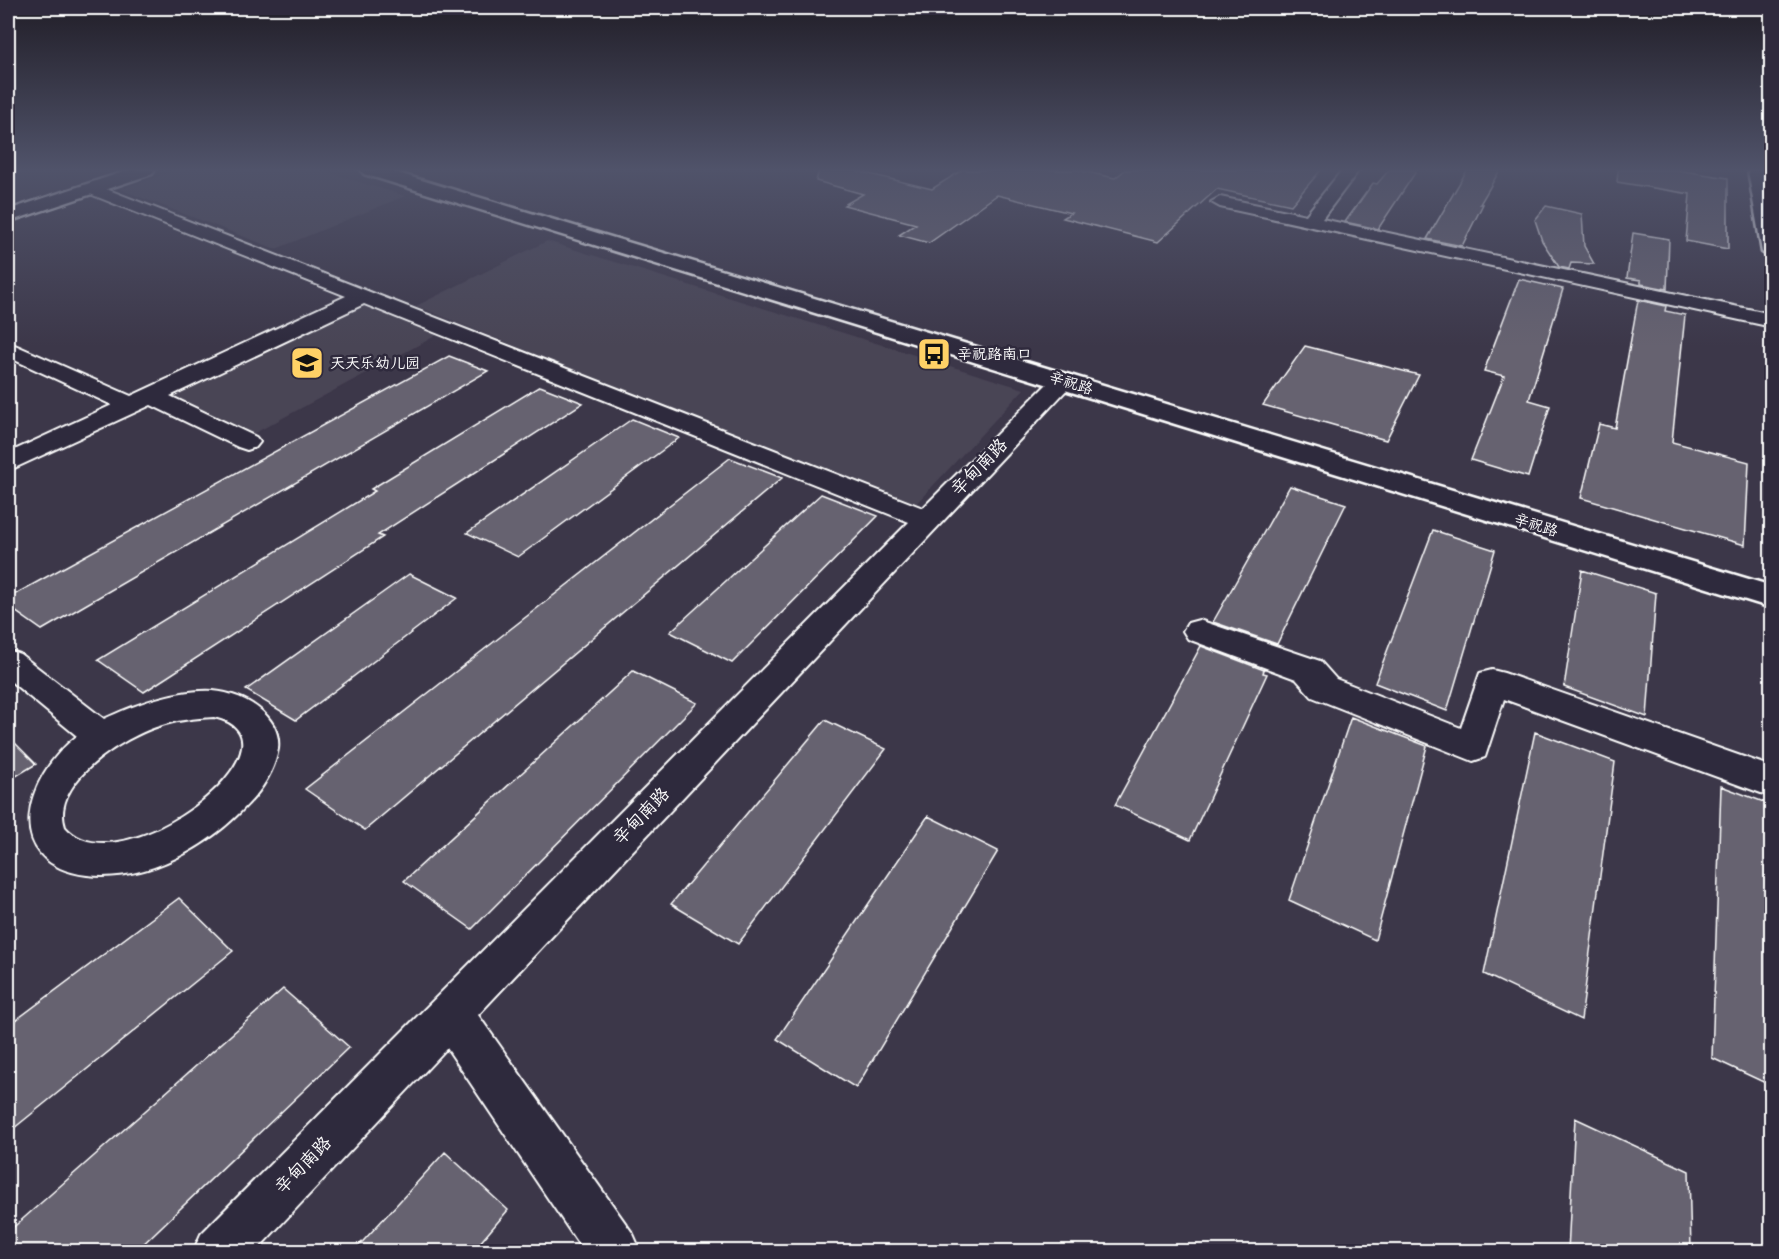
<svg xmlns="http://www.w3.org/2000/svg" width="1779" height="1259" viewBox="0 0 1779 1259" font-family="Sriracha,'LXGW WenKai TC',sans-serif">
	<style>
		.built { fill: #494455 }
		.building { fill: #666270; stroke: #fff; stroke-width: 1.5 }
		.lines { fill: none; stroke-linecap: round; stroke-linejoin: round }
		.minor-casing { stroke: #fff; stroke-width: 4 }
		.tertiary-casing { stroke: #fff; stroke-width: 5 }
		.secondary-casing { stroke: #fff; stroke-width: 5 }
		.primary-casing { stroke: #fff; stroke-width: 5 }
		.minor { fill: #2f2a3d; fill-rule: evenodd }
		.tertiary { fill: #2f2a3d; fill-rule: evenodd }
		.secondary { fill: #2f2a3d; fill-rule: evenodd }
		.primary { fill: #2f2a3d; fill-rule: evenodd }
		.labels { text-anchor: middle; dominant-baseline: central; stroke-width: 5; stroke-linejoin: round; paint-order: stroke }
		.far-poi-label { font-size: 15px; fill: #fff; stroke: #2f2a3d; text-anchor: start }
		.far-street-label { font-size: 15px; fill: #fff; stroke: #2f2a3d }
		.street-label { font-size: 18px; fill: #fff; stroke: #2f2a3d }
	</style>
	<rect width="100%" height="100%" fill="#3c3749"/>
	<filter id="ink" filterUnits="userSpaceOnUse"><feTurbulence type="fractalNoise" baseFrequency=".0167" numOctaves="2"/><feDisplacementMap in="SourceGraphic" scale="12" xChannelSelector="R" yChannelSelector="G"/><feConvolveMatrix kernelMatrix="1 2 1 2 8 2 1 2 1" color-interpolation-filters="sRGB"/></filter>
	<g filter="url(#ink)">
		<path class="built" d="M178,170h143l84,26 -129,53 -157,-60z
			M547,241l477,148 -111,118 -497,-201z
			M361,303l78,31 -186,100 -87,-41z"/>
		<path class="building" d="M819,170h34l79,19 30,-19h115l38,8 10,-8h196l-30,35 -74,-16 -59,53 -95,-24 8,-5 -74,-18 -68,48 -30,-8 17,-11 -72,-19 19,-11 -47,-13z
			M1389,170h28l-39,59 -33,-7 28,-39 4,1z
			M1467,170h33l-20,34h3l-21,42 -35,-7z
			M1618,170h59l51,8v71l-42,-8 4,-47 -73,-12z
			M1546,206l36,8 2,32 10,18 -23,-1 -2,6 -10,-2 -17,-26 -7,-21z
			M1633,233l36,6 -2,50 -26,-5v-4l-14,-2z
			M1519,279l44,10 -34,111 21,6 -22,71 -57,-17 33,-84 -20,-5z
			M1638,300l28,6 -1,5 20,4 -13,127 77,20 -4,83 -164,-47 18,-74 16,4z
			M1305,346l114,29 -33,65 -123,-35z
			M449,356l39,15 -446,259 -34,-24v-8z
			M540,386l43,17 -205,132 5,2 -239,155 -46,-32 277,-169 -4,-2z
			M632,419l47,19 -161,119 -51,-24z
			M730,458l52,20 -417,352 -60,-41z
			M1290,486l56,18 -69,140 -64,-22z
			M821,494l57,22 -146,147 -62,-31z
			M1433,530l62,20 -48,161 -72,-28z
			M1582,570l74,23 -9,124 -83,-30z
			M409,574l48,24 -161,122 -50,-30z
			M1201,646l63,24 -1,3 4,1 -77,166 -75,-35z
			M633,671l64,32 -225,226 -68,-48z
			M1351,717l76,29 -52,194 -86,-40z
			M825,720l61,29 -148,195 -67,-40z
			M1535,732l80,30 -34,258 -97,-46z
			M8,736l28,28 -28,17z
			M1721,786l51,19v281l-60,-28z
			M928,816l70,35 -142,237 -79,-49z
			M179,898l54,53 -225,182v-107z
			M283,989l66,58 -213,204h-128v-19z
			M1575,1118l114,53 2,80h-123z
			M445,1152l63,58 -35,41h-119z"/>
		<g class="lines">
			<defs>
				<path id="minor" d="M1342,170h17l-37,49 450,95v13l-552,-120 -9,-5 9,-5 86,18z
					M91,183l832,325 132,-132h16l4,5 -597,634 155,219 8,18h-57l-137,-204 -192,204h-62l8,-18 708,-712 -545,-218 -194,92 86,41 4,5 -4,5 -9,3 -9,-3 -87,-42 -143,66v-18l104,-48 -104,-48v-15l123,54 215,-100 -261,-104 -3,-4z
					M1199,620l121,41 16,18 125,49 19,-55 12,-3 12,3 268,94v30l-268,-98 -19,58 -12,4 -161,-64 -16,-18 -108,-40 -5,-8 5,-8z
					M8,650l12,4 84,65c33,-15 73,-30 109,-28 29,2 69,24 65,58 -3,20 -16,41 -30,55 -39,43 -101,78 -161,71 -87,-11 -63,-98 -10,-139l-69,-57zM214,717c100,22 -93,175 -149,110 -15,-45 59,-90 94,-101 17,-6 36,-8 55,-9z"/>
				<path id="tertiary" d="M129,170h26l-3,4 -144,48v-12z"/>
				<path id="secondary" d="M361,170h27l1384,416v22l-1408,-434z"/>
				<path id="primary" d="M1748,170h18l6,29v59l-10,-6z"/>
			</defs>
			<use href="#minor" class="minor-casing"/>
			<use href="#tertiary" class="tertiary-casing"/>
			<use href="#secondary" class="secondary-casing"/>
			<use href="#primary" class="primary-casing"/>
			<use href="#minor" class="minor"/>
			<use href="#tertiary" class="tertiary"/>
			<use href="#secondary" class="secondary"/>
			<use href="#primary" class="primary"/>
		</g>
	</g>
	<linearGradient id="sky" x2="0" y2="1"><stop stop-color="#211e28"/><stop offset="0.49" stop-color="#50536a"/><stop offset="1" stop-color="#50536a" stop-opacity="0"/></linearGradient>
	<rect width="1779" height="346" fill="url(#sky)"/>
	<defs>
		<symbol id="bus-square" viewBox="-11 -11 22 22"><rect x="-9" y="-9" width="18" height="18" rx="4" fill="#ffd166" stroke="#2f2a3d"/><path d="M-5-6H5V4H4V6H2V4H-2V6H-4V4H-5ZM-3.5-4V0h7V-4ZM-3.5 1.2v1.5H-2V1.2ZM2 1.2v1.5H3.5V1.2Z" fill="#111"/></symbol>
		<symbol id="school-square" viewBox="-11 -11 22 22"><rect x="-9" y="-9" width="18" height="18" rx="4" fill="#ffd166" stroke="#2f2a3d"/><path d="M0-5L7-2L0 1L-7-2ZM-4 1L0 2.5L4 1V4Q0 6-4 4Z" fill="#111"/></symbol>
	</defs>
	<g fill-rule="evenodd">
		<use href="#bus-square" x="915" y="335" width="38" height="38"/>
		<use href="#school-square" x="288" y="344" width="38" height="38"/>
	</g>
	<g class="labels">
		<g class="far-poi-label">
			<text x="957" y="354">辛祝路南口</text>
			<text x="330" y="363">天天乐幼儿园</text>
		</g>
		<g class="far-street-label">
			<text transform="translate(1071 383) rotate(17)">辛祝路</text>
			<text transform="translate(1536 525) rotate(17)">辛祝路</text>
		</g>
		<g class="street-label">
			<text transform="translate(979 467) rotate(-46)">辛甸南路</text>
			<text transform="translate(641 816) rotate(-46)">辛甸南路</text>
			<text transform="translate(303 1165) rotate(-46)">辛甸南路</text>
		</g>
	</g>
	<rect width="1779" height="1259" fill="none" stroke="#2f2a3d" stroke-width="30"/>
	<rect x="15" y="15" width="1749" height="1229" fill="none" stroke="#fff" stroke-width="2" filter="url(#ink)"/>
</svg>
